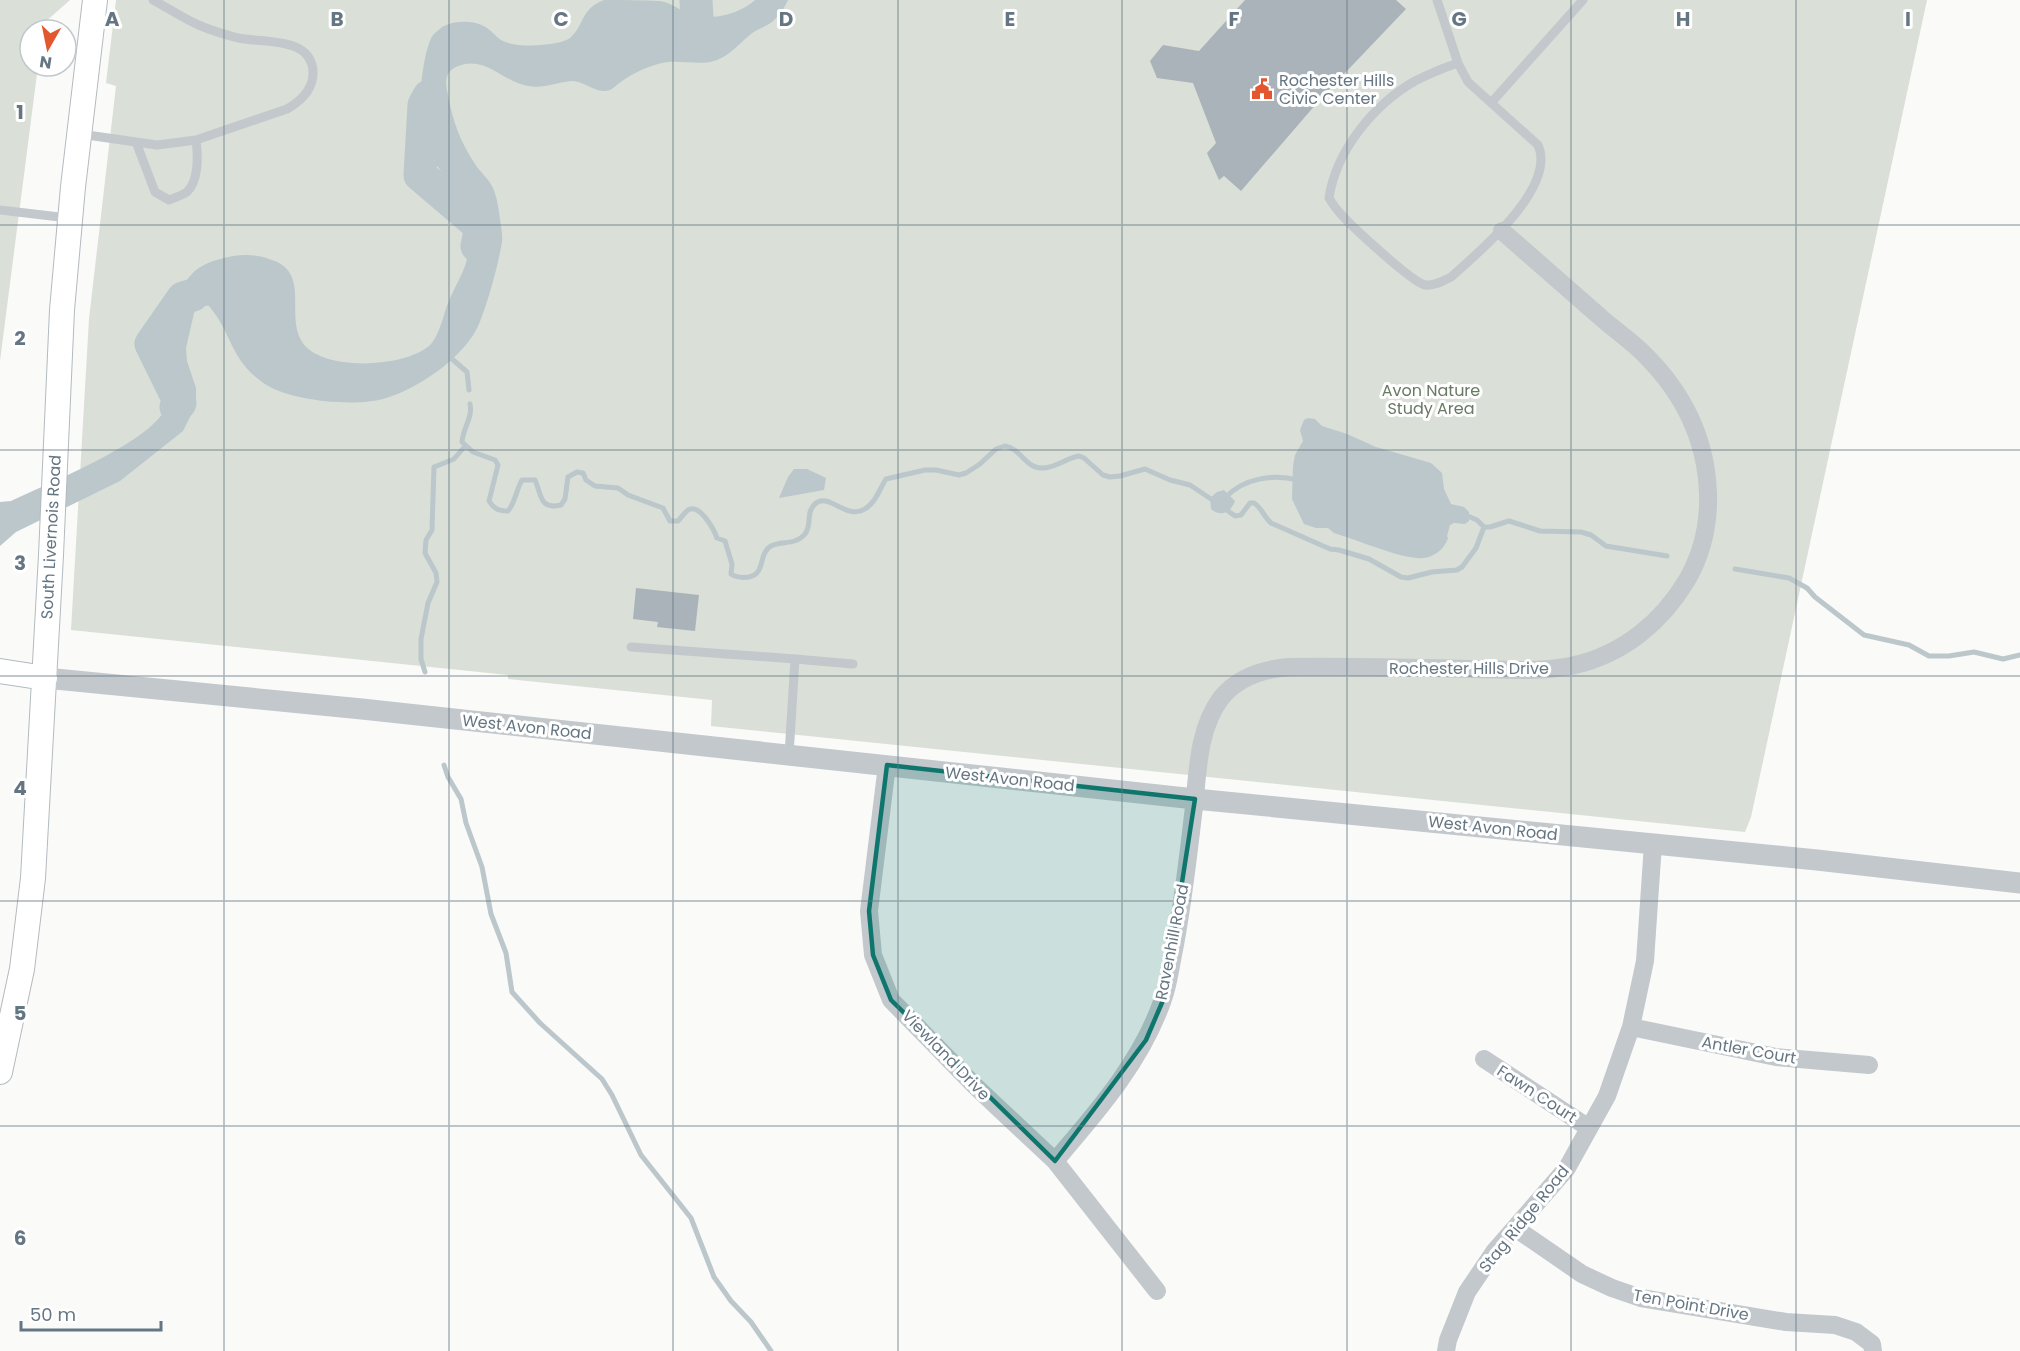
<svg xmlns="http://www.w3.org/2000/svg" width="2020" height="1351" viewBox="0 0 2020 1351" font-family="Poppins,sans-serif">
	<style>
		.green { fill: #dadfd7 }
		.water { fill: #bbc7cb }
		.lines { fill: none; stroke-linecap: round; stroke-linejoin: round }
		.stream { stroke: #bbc7cb; stroke-width: 5 }
		.river { stroke: #bbc7cb; stroke-width: 33 }
		.building { fill: #aab3b9 }
		.secondary-casing { stroke: #b3babf; stroke-width: 26 }
		.service { stroke: #c3c8cc; stroke-width: 9 }
		.minor { stroke: #c3c8cc; stroke-width: 18 }
		.tertiary { stroke: #c3c8cc; stroke-width: 21 }
		.secondary { stroke: #fff; stroke-width: 24 }
		.marked { fill: #0f766e; fill-opacity: 0.2; stroke: #0f766e; stroke-width: 4.5; stroke-linejoin: round }
		.grid { fill: none; stroke: #657683; stroke-width: 1.5; stroke-opacity: 0.55 }
		.labels { text-anchor: middle; dominant-baseline: central; stroke-width: 6; stroke-linejoin: round; paint-order: stroke }
		.poi-label { font-size: 16px; fill: #657683; stroke: #fff; text-anchor: start }
		.park-label { font-size: 16px; fill: #687a64; stroke: #fff }
		.street-label { font-size: 16px; fill: #657683; stroke: #fff }
		.grid-label { font-size: 20px; text-anchor: middle; font-weight: bold; fill: #657683; stroke: #fff; stroke-width: 6; stroke-linejoin: round; paint-order: stroke }
	</style>
	<rect width="100%" height="100%" fill="#fafaf8"/>
	<path class="green" d="M0,0h70l-26,23 -1,7h-13v36h8l-38,295z
		M116,0h1811l-176,817 -6,15 -1034,-106 1,-26 -204,-21v-4l-437,-45 18,-311 27,-233 -10,-3z"/>
	<path class="water" d="M604,0c19,0 38,0 56,1 12,2 19,9 30,13 19,8 50,0 65,-14h33c-4,8 -7,14 -14,20 -5,5 -11,7 -17,10 -14,8 -24,24 -40,30 -17,7 -40,-2 -59,4 -15,4 -28,11 -40,20 -1,1 -6,5 -8,6 -13,5 -25,-9 -38,-9 -15,1 -29,8 -44,5 -25,-4 -42,-31 -70,-20 -14,6 -13,16 -10,29 5,27 12,46 27,69 5,8 14,15 18,24 3,7 5,17 6,24 1,9 4,21 3,30 -4,24 -14,60 -23,82 -13,32 -62,66 -96,75 -29,8 -96,2 -121,-17 -32,-23 -30,-49 -53,-76l-9,-1 -6,8 -8,35 1,13 9,27v10l-3,13 -10,20 -63,50 -104,51 -16,14v-44l11,-1c38,-18 130,-55 152,-88 9,-12 2,-27 1,-40 -2,-15 -4,-33 -1,-47 4,-15 21,-46 33,-56 10,-8 26,-12 38,-14 11,-2 25,-1 35,3 42,12 17,53 32,81 17,33 107,28 130,4 10,-12 12,-30 18,-43 5,-13 13,-25 17,-38 8,-28 -7,-66 -23,-89 -8,-12 -18,-21 -22,-35 -5,-19 1,-88 12,-104 2,-2 7,-6 9,-8 13,-7 33,-7 45,1 5,3 9,9 14,12 10,6 28,6 40,5 9,-1 22,-2 29,-7 15,-13 10,-29 34,-38z
		M1308,418l7,1 7,7 25,8 29,13 55,16 11,10 2,16 7,15 13,3 5,5v9l-4,3 -11,-1 -4,2 -3,11 1,2c-3,10 -13,19 -24,20 -21,2 -66,-18 -90,-25l-6,-5h-12l-12,-4 -12,-25 1,-33 2,-11 8,-14 -3,-11 4,-10z
		M794,469h13l19,9 -2,12 -45,8 9,-21z
		M1224,490l11,11c-4,11 -14,17 -24,8l-1,-11 7,-6z"/>
	<g class="lines">
		<path class="stream" d="M452,359l15,13 2,18
			M470,404c3,13 -7,24 -8,38l11,10 22,8 3,5 -9,36c5,8 10,10 19,10 8,-10 8,-21 14,-31h13c7,15 4,30 26,25l4,-6 3,-22 9,-5 6,1 3,7 9,6 23,2 10,7 35,13 7,13h8c3,-3 6,-8 10,-11 12,-7 26,20 29,28l8,3 7,23 -1,10c6,4 11,4 18,3 17,-3 9,-24 22,-31 11,-6 24,0 34,-12 7,-9 1,-21 9,-29 14,-15 32,16 51,4 11,-7 14,-19 21,-30l39,-9h11l23,5 7,-2 14,-9 16,-15 9,-3c15,2 21,22 36,22 13,1 25,-10 38,-12l5,2 19,17 7,2 10,-1 25,-7 25,11 20,5 24,16
			M1226,497c18,-19 47,-23 72,-17
			M1224,508l11,8 6,-1 9,-12h4c8,5 10,14 17,20l59,26 9,1 30,9 32,18 7,1 24,-6 25,-2 5,-3 14,-19 8,-21h6l19,-6 31,10 41,1 10,3 15,11 61,10
			M1463,514l14,6 7,7
			M1735,569l54,9 18,10 8,9 49,38 45,10 20,11h20l25,-4 29,7 17,-4
			M425,672l-4,-13v-20l7,-36 9,-21 -1,-9 -11,-20 1,-13 6,-10 2,-63 20,-8 11,-13
			M444,765l4,12 13,22 5,24 16,44 9,47 15,39 6,39 28,31 62,56 10,16 29,60 50,63 23,59 17,24 20,21 20,29"/>
		<path class="river" d="M672,36h26l-2,-36
			M429,96l-5,9 -4,70 61,52 -4,19
			M176,407l4,-4 -29,-59 32,-46 10,-3"/>
	</g>
	<path class="building" d="M1245,0h151l10,9 -83,87 -82,95 -17,-15 -5,4 -12,-27 9,-10 -23,-60 -36,-5 -7,-17 13,-16 36,6z
		M636,588l63,7 -4,36 -38,-4 1,-5 -25,-3z"/>
	<g class="lines">
		<defs>
			<path id="secondary" d="M0,671l45,7
				M0,1072l22,-103 11,-91 18,-323 11,-245 11,-123 22,-187"/>
		</defs>
		<use href="#secondary" class="secondary-casing"/>
		<path class="service" d="M1437,0l21,63 10,19 70,63c19,43 -59,107 -87,132 -8,4 -17,9 -26,8 -13,-3 -74,-59 -85,-72 -4,-4 -8,-10 -11,-15 7,-47 44,-93 86,-117 14,-7 28,-13 43,-18
			M1491,103l92,-103
			M80,134l77,11 39,-5 91,-31c14,-8 26,-19 26,-36 0,-37 -51,-30 -75,-35 -11,-3 -22,-6 -32,-10 -18,-6 -36,-19 -53,-28
			M136,142l19,50 14,8c5,-2 14,-5 18,-8 12,-11 11,-37 9,-52
			M0,210l68,8
			M631,647l164,12 -6,96
			M795,659l58,5"/>
		<path class="minor" d="M887,765l-18,146 4,44 18,45 84,86 80,75 102,130
			M1631,1027l145,30 93,8
			M1484,1059l105,69
			M1055,1161c42,-49 87,-100 108,-162 5,-13 7,-29 10,-44 10,-49 15,-99 21,-148 4,-37 4,-78 27,-109 17,-21 43,-29 68,-31 61,-1 121,1 182,2 34,0 70,4 104,-4 48,-11 87,-43 112,-85 15,-26 22,-57 21,-87 -2,-55 -26,-102 -65,-140 -14,-14 -31,-25 -45,-38 -32,-28 -64,-56 -96,-84
			M1515,1228l67,46 30,14 29,10 145,24 49,3 21,7 16,12 1,7
			M1446,1351l2,-11 19,-48 27,-40 73,-84 40,-72 24,-69 14,-66 8,-117"/>
		<path class="tertiary" d="M45,678l317,31 833,90 622,61 203,23"/>
		<use href="#secondary" class="secondary"/>
	</g>
	<path class="marked" d="M887,765l308,34 -31,199 -18,42 -91,121 -164,-161 -18,-45 -4,-44z"/>
	<path class="grid" d="M224,0v1351M449,0v1351M673,0v1351M898,0v1351M1122,0v1351M1347,0v1351M1571,0v1351M1796,0v1351M0,225h2020M0,450h2020M0,676h2020M0,901h2020M0,1126h2020"/>
	<defs>
		<symbol id="civic-bare" viewBox="-9 -9 18 18"><path d="M-.6-6.5H3V-4.5H.6V-3L4-1V1h2V6H-6V1h2V-1L-.6-3ZM-1.2 2.5V6h2.4V2.5Z" fill="#e4572e" stroke="#fff" stroke-width="2.5" paint-order="stroke"/></symbol>
	</defs>
	<g fill-rule="evenodd">
		<use href="#civic-bare" x="1247" y="74" width="30" height="30"/>
	</g>
	<g class="labels">
		<g class="poi-label">
			<text x="1279" y="80">Rochester Hills<tspan x="1279" dy="18">Civic Center</tspan></text>
		</g>
		<g class="park-label">
			<text x="1431" y="390">Avon Nature<tspan x="1431" dy="18">Study Area</tspan></text>
		</g>
		<g class="street-label">
			<text transform="translate(51 537) rotate(-87)">South Livernois Road</text>
			<text x="1469" y="668">Rochester Hills Drive</text>
			<text transform="translate(527 727) rotate(6)">West Avon Road</text>
			<text transform="translate(1010 779) rotate(6)">West Avon Road</text>
			<text transform="translate(1493 828) rotate(6)">West Avon Road</text>
			<text transform="translate(1172 942) rotate(-79)">Ravenhill Road</text>
			<text transform="translate(1749 1050) rotate(10)">Antler Court</text>
			<text transform="translate(946 1055) rotate(46)">Viewland Drive</text>
			<text transform="translate(1537 1094) rotate(33)">Fawn Court</text>
			<text transform="translate(1524 1219) rotate(-51)">Stag Ridge Road</text>
			<text transform="translate(1691 1305) rotate(10)">Ten Point Drive</text>
		</g>
	</g>
	<g class="grid-label">
		<text x="112" y="26">A</text>
		<text x="337" y="26">B</text>
		<text x="561" y="26">C</text>
		<text x="786" y="26">D</text>
		<text x="1010" y="26">E</text>
		<text x="1234" y="26">F</text>
		<text x="1459" y="26">G</text>
		<text x="1683" y="26">H</text>
		<text x="1908" y="26">I</text>
		<text x="20" y="119">1</text>
		<text x="20" y="345">2</text>
		<text x="20" y="570">3</text>
		<text x="20" y="795">4</text>
		<text x="20" y="1020">5</text>
		<text x="20" y="1245">6</text>
	</g>
	<g transform="translate(48 48) rotate(189)"><circle r="28" fill="#ffffff" stroke="#c1c8cd" stroke-width="1.5"/>
	<path d="M0-4.5L10 22L0 15L-10 22Z" fill="#e4572e"/>
	<text y="-9" font-size="16" font-weight="bold" text-anchor="middle" fill="#657683">N</text>
	</g>
	<path d="M21 1321v9h140v-9" fill="none" stroke="#657683" stroke-width="3"/>
	<text x="30" y="1321" font-size="18" fill="#657683" stroke="#ffffff" stroke-width="4.5" paint-order="stroke">50 m</text>
</svg>
